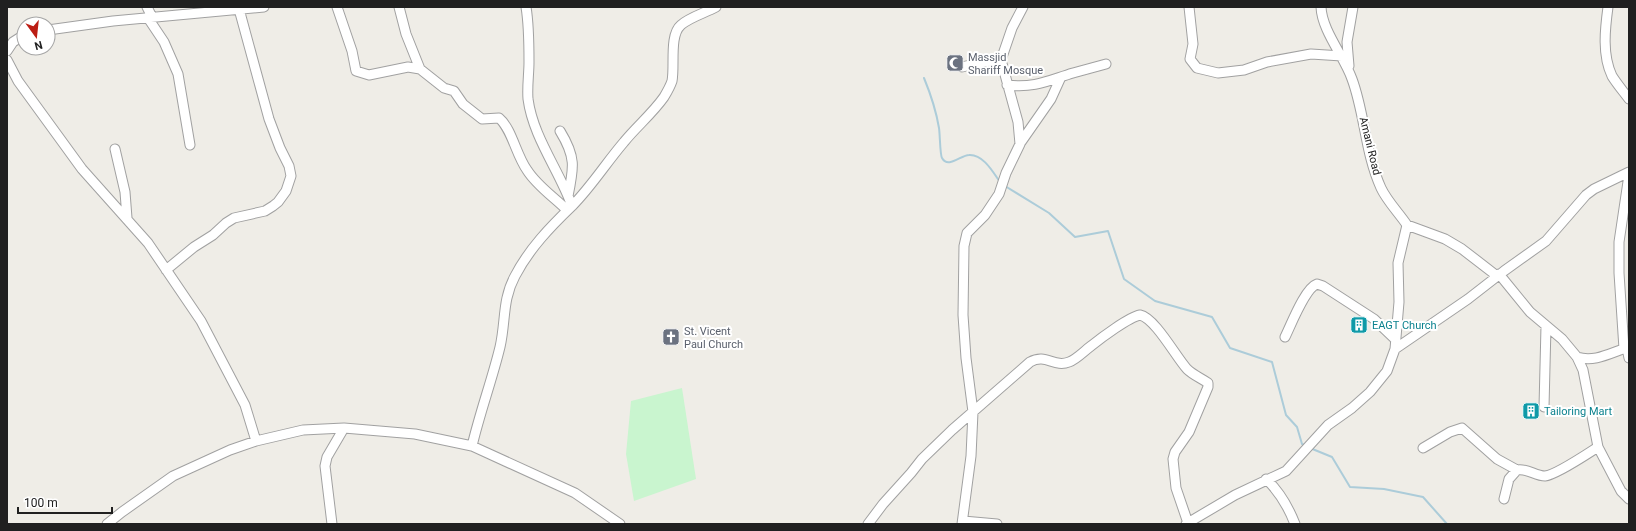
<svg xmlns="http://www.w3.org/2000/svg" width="1636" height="531" viewBox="0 0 1636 531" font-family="Roboto,sans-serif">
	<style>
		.park { fill: #c9f5cf }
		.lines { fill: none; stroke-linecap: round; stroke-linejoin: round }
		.stream { stroke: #acccd9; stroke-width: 2 }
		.minor-casing { stroke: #a1a1a1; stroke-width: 11 }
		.minor { stroke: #fff; stroke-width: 9 }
		.labels { text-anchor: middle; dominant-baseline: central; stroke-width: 4; stroke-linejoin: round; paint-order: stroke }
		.worship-label { font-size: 11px; fill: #5b616d; stroke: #fff; text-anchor: start }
		.street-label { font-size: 11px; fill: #202020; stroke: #fff }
		.culture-label { font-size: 11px; fill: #0d838f; stroke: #fff; text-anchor: start }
	</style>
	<rect width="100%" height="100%" fill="#efede7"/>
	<path class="park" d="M682,388l14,91 -62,22 -8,-47 5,-53z"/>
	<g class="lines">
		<path class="stream" d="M924,78c7,17 12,32 15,50 1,6 1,27 3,30 6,11 19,-3 27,-3 14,-1 24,17 31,27
			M1005,186l44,27 26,24 33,-6 16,48 31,22 57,16 18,31 42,14 14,53 11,12 5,17 3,1
			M1310,448l22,9 18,30 34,2 39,8 24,27"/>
		<defs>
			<path id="minor" d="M147,7l5,10
				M337,7l15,44 4,20 13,4 39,-8 12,2 24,19 10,3 9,13 19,15 17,-1c13,11 17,37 28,52 10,16 27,27 40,40
				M399,7l7,27 14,35
				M526,7c3,18 3,36 3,55 0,12 -2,24 -1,37 5,38 31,71 44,107
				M1189,7l4,37 -3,15 7,9 21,5 26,-3 23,-8 44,-8 31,2
				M1608,7c-3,22 -6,48 4,69 5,8 11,15 17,23
				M148,18l16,24 14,32 12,71
				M48,30l65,-9 151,-14
				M7,51l6,-9 11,-7
				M7,60l11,21 64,88 66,74 53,78 44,84 11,36
				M1349,66l-2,-24 6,-35
				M962,67l21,-5 18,-2
				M1007,85c28,3 40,-4 66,-12 11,-3 22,-6 33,-9
				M560,131c16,26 14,36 8,65
				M1021,142l30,-43 10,-22
				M115,149l10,43 2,26
				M1407,225l38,14 17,10 35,27
				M166,270l28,-23 19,-12 13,-12 8,-5 31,-7 8,-5 5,-4 8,-11 5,-15 -2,-10 -9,-18 -11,-29 -30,-110
				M1499,274l31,38 32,27 15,18 6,13 15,77 23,44 8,8
				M1285,337c6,-12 20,-49 32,-53l6,2 51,33 22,21
				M1627,348l2,10
				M1395,349l73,-50 36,-28 42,-30 40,-46 8,-6 35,-17
				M1624,349l-5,-76v-31l10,-67
				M1577,357c18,6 35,-5 52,-10
				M1544,407l2,-81
				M472,446c8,-34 20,-66 28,-99 6,-26 2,-47 15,-71 14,-27 35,-49 57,-70 19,-19 34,-43 52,-64 12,-15 28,-28 40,-45 3,-5 6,-10 8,-16 3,-15 -3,-46 9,-56 9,-8 24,-12 35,-18
				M1423,448l27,-16 12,-4 35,31 20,11
				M1266,479c14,13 22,27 29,45
				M1504,499l5,-20 8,-9c11,-2 18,6 28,6 11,-1 42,-22 53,-29
				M963,521l34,3
				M107,524l15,-12 51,-36 57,-26 26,-9 47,-11 41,-2 71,6 57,12 103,47 45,31
				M332,524l-7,-58 2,-9 17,-29
				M868,524l15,-20 28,-31 11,-14 30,-29 78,-68c16,-9 24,6 39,0 8,-3 15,-11 22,-16 10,-8 38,-29 49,-31 15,3 36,42 47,54 6,6 14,9 21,14v4l-19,45 -14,20 -2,7 3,29 12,35
				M962,524l9,-68 2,-44 -7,-54 -3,-43 1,-69 3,-13 18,-18 14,-21 7,-21 14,-29 -2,-22 -17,-62 11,-32 11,-21
				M1186,524l49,-29 51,-24 42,-46 24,-17 18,-16 17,-21 8,-22 4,-47 -1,-39 9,-38c-8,-12 -20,-24 -26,-37 -16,-35 -16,-74 -29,-109 -8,-23 -30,-48 -31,-72"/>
		</defs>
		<use href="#minor" class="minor-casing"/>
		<use href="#minor" class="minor"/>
	</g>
	<defs>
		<symbol id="mosque-square" viewBox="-11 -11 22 22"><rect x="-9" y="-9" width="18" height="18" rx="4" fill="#6b7280" stroke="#fff"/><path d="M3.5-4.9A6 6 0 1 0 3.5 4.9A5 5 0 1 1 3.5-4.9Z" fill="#fff"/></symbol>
		<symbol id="building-square" viewBox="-11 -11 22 22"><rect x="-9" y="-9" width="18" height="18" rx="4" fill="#0f9aa8" stroke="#fff"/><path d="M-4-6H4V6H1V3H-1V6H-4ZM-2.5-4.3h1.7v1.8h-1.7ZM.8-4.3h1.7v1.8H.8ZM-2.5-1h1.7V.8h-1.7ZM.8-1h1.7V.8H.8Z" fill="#fff"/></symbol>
		<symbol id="church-square" viewBox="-11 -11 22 22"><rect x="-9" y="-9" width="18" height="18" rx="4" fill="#6b7280" stroke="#fff"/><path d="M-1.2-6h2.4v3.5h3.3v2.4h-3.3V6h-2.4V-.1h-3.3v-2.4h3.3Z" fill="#fff"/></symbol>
	</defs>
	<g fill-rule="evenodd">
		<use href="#mosque-square" x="945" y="53" width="20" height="20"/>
		<use href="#building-square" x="1349" y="315" width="20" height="20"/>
		<use href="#church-square" x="661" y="327" width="20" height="20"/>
		<use href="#building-square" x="1521" y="401" width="20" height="20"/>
	</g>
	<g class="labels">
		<g class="worship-label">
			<text x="968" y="57">Massjid<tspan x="968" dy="13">Shariff Mosque</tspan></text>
			<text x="684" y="331">St. Vicent<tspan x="684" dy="13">Paul Church</tspan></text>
		</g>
		<g class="street-label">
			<text transform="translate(1370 146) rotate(76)">Amani Road</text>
		</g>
		<g class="culture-label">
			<text x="1372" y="325">EAGT Church</text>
			<text x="1544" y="411">Tailoring Mart</text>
		</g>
	</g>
	<rect width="1636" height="531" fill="none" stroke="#202020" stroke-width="16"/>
	<g transform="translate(36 36) rotate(165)"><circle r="19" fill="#ffffff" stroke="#a6a6a6"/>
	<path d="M0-3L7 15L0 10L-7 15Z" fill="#bc1d14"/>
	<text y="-6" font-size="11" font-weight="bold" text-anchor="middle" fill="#202020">N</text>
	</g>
	<path d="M18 507v6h94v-6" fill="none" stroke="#202020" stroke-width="2"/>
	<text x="24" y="507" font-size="12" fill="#202020" stroke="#ffffff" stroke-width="3" paint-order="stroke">100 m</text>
</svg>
